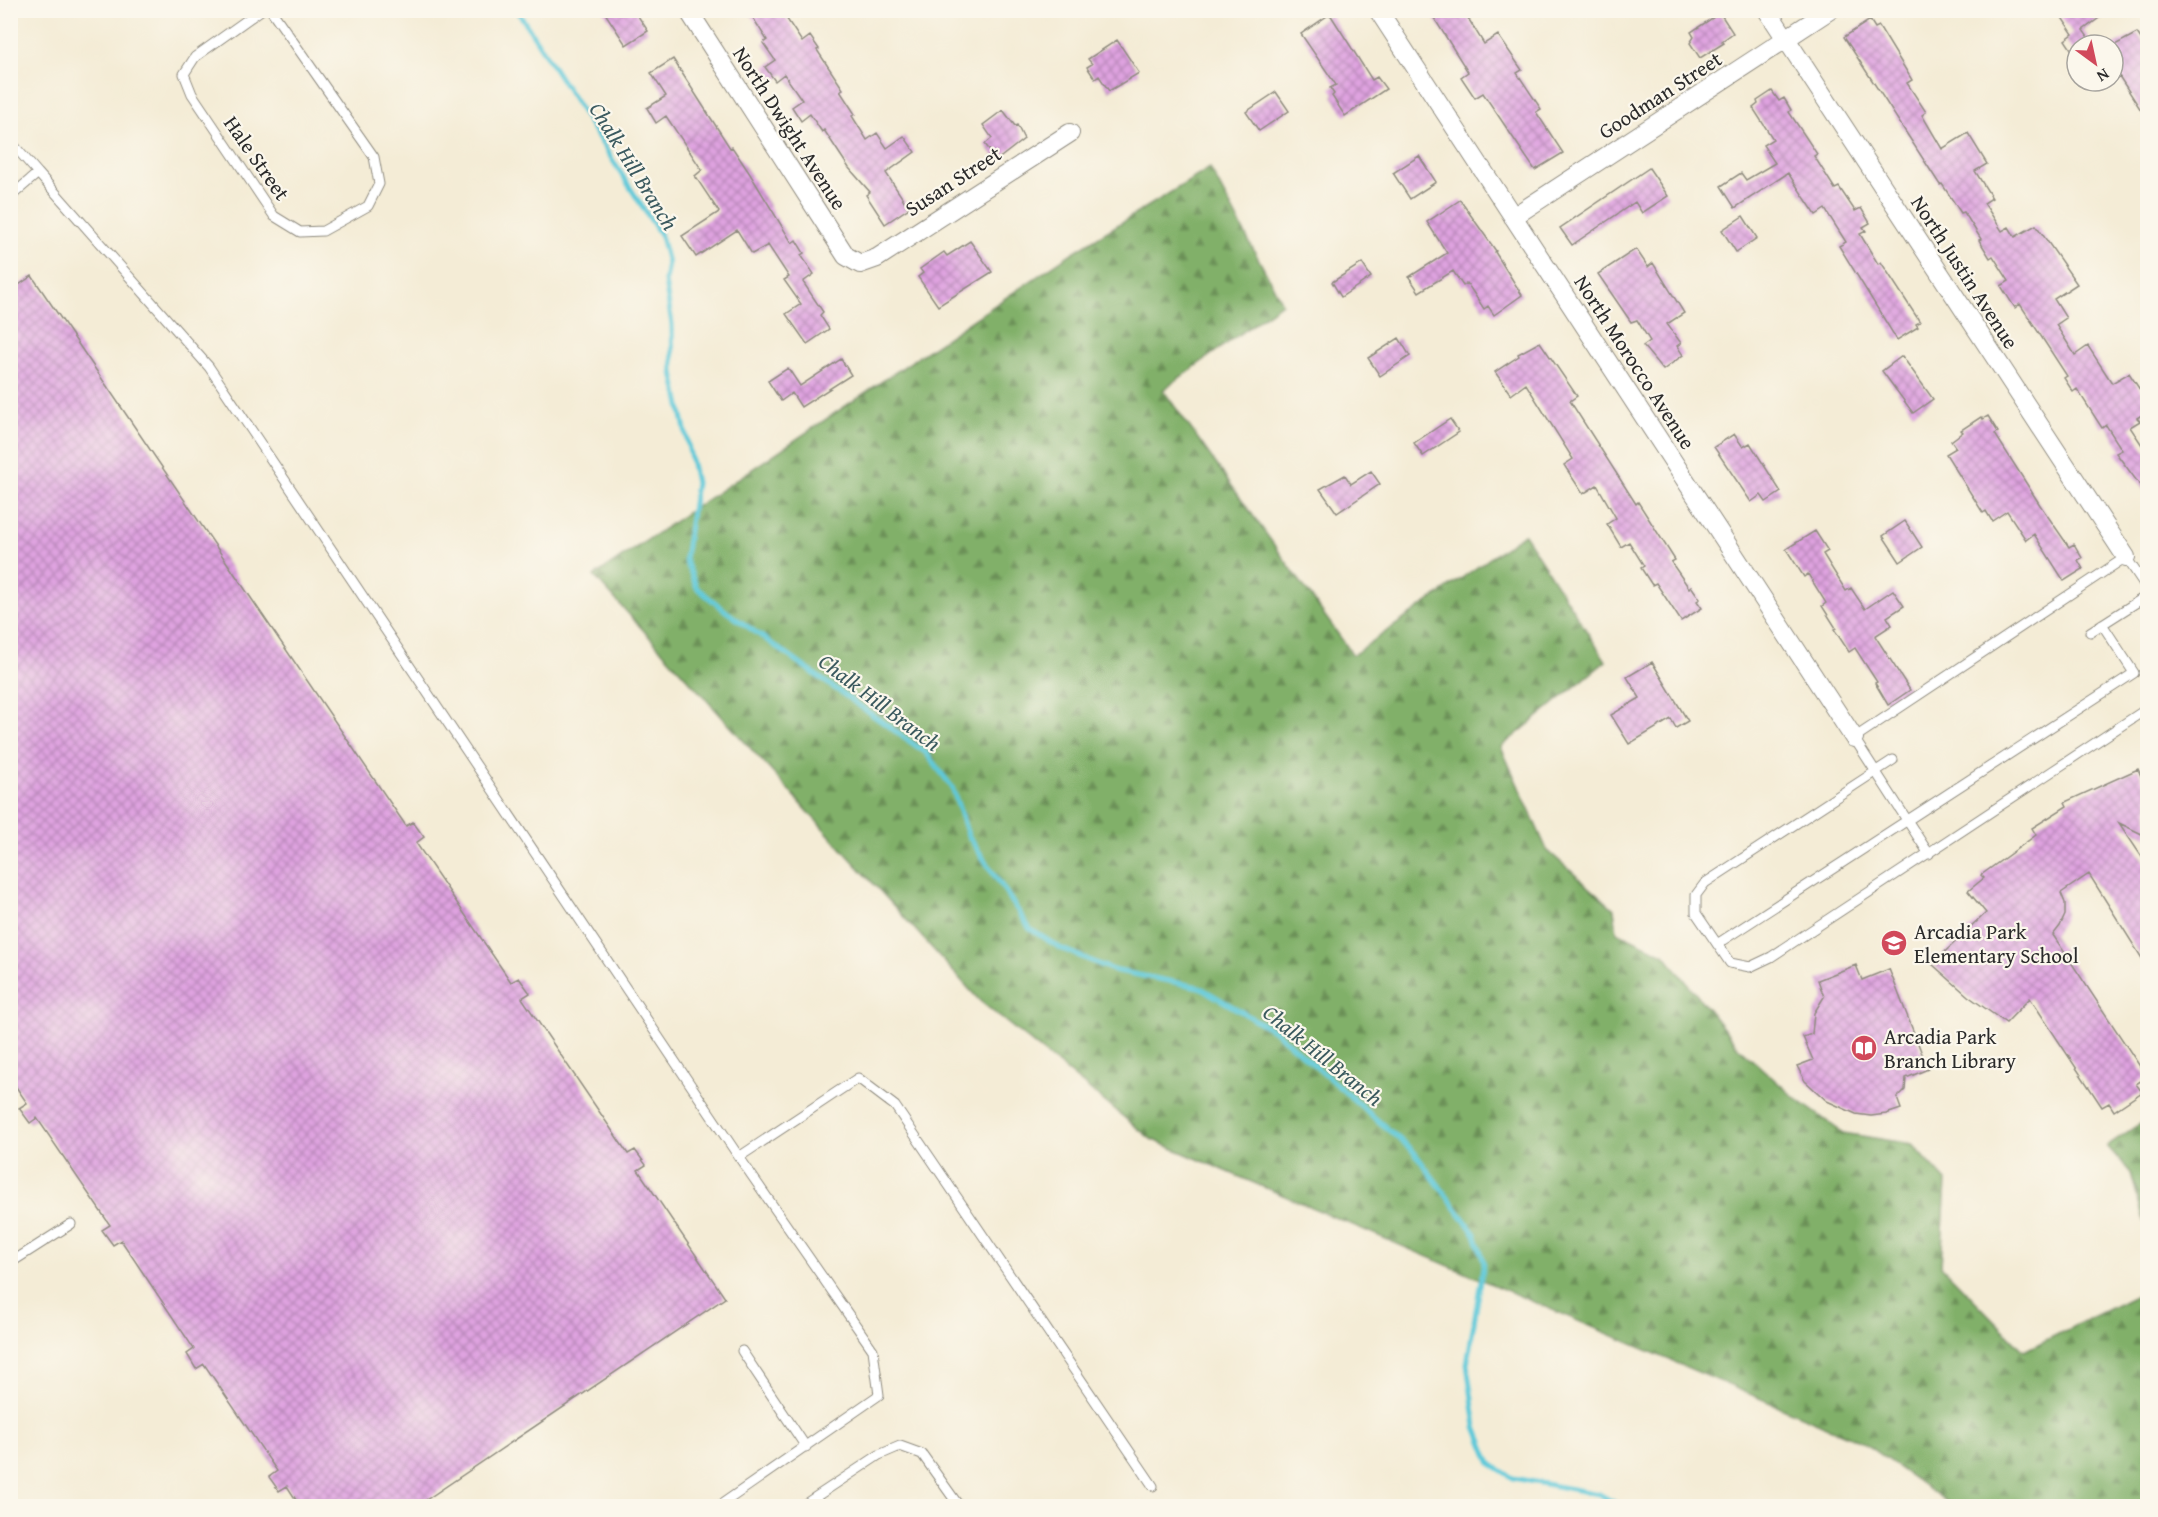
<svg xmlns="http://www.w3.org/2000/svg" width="2158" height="1517" viewBox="0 0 2158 1517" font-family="'Gentium Book Plus',serif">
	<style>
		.forest { fill: url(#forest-firs); stroke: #566e4a; stroke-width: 1.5 }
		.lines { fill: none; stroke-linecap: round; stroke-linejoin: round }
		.stream { stroke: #5fc9d9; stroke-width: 5 }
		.building { fill: url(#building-cross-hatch) }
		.lane-casing { stroke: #908c80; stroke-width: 11 }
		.street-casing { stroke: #908c80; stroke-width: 20 }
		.lane { stroke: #fff; stroke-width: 9 }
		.street { stroke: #fff; stroke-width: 18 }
		.labels { text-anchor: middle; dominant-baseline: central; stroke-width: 4.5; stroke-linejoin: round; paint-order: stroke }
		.street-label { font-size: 21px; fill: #2b2b2b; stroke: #fbf7ec }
		.poi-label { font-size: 21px; fill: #2b2b2b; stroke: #fbf7ec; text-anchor: start }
		.water-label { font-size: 22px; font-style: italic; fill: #3b5a5f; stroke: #fbf7ec }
	</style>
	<defs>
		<pattern id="forest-firs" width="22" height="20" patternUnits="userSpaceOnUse" patternTransform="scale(1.5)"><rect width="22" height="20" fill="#81b069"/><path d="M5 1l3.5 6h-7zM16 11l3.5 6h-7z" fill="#6a8f57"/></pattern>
		<pattern id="building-cross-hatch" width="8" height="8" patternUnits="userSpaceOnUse" patternTransform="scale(1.5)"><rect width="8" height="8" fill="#dfa3e0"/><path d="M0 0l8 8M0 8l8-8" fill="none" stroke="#b585b6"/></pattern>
	</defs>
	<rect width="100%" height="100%" fill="#fbf7ec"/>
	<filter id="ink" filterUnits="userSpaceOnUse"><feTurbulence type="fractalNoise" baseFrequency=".0167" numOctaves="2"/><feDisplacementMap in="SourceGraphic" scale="12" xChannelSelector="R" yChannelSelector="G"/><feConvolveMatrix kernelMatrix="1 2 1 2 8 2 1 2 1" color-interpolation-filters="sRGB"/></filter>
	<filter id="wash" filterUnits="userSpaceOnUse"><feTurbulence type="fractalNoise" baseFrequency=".008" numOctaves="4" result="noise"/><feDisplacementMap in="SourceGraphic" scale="24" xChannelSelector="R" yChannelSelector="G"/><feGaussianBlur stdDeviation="1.35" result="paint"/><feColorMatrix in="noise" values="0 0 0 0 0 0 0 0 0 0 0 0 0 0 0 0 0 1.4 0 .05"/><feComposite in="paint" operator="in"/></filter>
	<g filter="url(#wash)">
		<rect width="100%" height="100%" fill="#f4ecd6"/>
		<path class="forest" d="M1210,168l72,135 -119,87 190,265 171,-121 82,127 -105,86 46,103 67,59 3,23 47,22 75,94 55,49 49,36 69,11 34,37 -5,85 83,85 123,-61v216h-194l-91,-64 -711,-303 -171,-138 -386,-425 478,-323z
			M2147,1119v106l-3,-4 -13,-48 -24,-27z"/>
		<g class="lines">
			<path class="stream" d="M517,10l144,226 7,27 -3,18 7,43 1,48 23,111 -11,76 12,29 30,24 199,141 26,34 16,48 62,94 30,19 53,22 86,17 77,45 138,120 61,82 9,28 -17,102 9,63 15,37 22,14 86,16 21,12"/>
		</g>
		<g id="blocks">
			<path class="building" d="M603,10h31l14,21 -22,14z
				M748,10h33l21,32 8,-6 9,13 -2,1 26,39 -3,2 15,23 -3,2 15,24 10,-7 10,15 17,-12 11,16 -29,21 23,35 -24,16 -19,-29 4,-3 -21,-24 -25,-38 -2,2 -12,-18 -9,7 -9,-14 10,-7 -18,-26 -9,7 -10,-14 10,-7 -12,-17 4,-3z
				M1429,10h34l21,34 14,-9 24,35 -5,3 24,36 -5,3 27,41 -28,17 -52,-77 -8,5 -14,-21 7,-5z
				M2057,10h53l-27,20 7,10 -7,5h-6v4l-4,3 -8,-12 8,-6z
				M1720,13l13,20 -11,8 2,2 -24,15 -10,-15 4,-6 -3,-5z
				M1330,14l42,66 5,-3 9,12 -41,27 -13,-20 2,-2 -4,-6 6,-3 -35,-51z
				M1870,20l5,8 4,-2 33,54 -5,3 19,29 -4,3 20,34 26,-16 19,31 -12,7 17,27 -8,5 18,28 7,-4 6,10 21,-12 41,59 -23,15 12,19 -10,7 19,30 13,-9 24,37 17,-10 19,29v9l-11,7 3,3 -10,6 18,27v42l-32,-43 6,-3 -16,-25 -4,3 -25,-39 -4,3 -9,-14 3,-2 -47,-72 -5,4 -14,-22 8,-5 -16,-25 -3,2 -11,-18 2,-1 -17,-27 -3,1 -19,-29 -2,1 -96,-148z
				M2137,33l11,16v72l-29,-45 -6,3v-33z
				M1117,40l22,33 -30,18 -10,-15 -4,3 -8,-12 5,-3 -4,-5z
				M673,59l57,89 2,-1 18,27 42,69 4,-3 8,13 -3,2 13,19 -11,8 20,30 -3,3 9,14 -22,15 -21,-30 15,-10 -17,-24 5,-3 -21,-32 -16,9 -15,-24 -41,27 -14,-21 37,-24 -24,-36 7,-6 -36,-54 -10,7 -9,-15 19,-12 -15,-23z
				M1772,91l7,10 5,-3 7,12 -2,2 28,42 -3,2 21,33 4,-2 16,24 6,-3 9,15 -7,4 3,4 -6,3 18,30 3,-2 39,60 -4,2 2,3 -21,13 -58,-94 7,-4 -21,-33 -9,6 -28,-42 -53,35 -14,-22 20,-13 5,7 29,-17 -12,-18 10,-6 -20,-31 5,-4 -1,-3z
				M1276,92l13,19 -30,20 -13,-19z
				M1003,110l12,16 2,-1 7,14 -27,21 -12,-16 7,-6 -9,-13z
				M1419,156l17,26 -26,17 -17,-26z
				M1649,168l19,28 -26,17 -7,-11 -63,43 -12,-17z
				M1460,200l36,51 -1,1 27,43 -28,20 -6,-9 -4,3 -17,-26 -4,3 -10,-15 -34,21 -10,-15 38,-24 -20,-31z
				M1743,216l14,22 -21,14 -14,-22z
				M970,241l22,31 -54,34 -20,-29 5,-4 -3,-4 24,-17 3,4z
				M1636,249l12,18 5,-4 31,50 -17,11 14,19 -4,3 6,9 -20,15 -20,-24 7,-5 -13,-21 -6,2 -33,-48z
				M1362,263l9,14 -30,20 -9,-15z
				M32,276l374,550 7,-4 11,15 -8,6 95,139 8,-4 11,15 -8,5 106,156 7,-4 11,15 -8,5 87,128 -308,208h-117l-13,-20 -8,5 -10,-14 8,-6 -73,-107 -8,5 -9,-15 7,-5 -73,-109 -8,5 -11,-15 8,-5 -73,-107 -7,5 -11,-15 8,-5 -17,-25v-787z
				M1399,338l11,18 -30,20 -12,-18z
				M1540,342l37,54 -7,5 66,103 2,-2 37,58 -4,2 18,26 2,-2 9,13 -3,2 5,7 -21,13 -25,-38 -4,2 -11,-17 3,-2 -15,-24 -8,5 -14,-23 9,-6 -19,-33 -14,9 -19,-29 9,-6 -47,-75 -15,11 -16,-23 24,-16 -1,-2z
				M1902,356l31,43 -20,14 -31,-42z
				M841,359l10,16 -50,32 -9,-14 -11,8 -13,-20 20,-13 12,18z
				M1988,416l10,16 -3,2 45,71 29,42 5,-3 8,14 -4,2 5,9 -19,12 -30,-47 -8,6 -19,-29 -15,10 -6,-10 -3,2 -37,-59 10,-6 -5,-7 12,-9 -2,-2 20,-13 2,2z
				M1450,419l9,13 -36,24 -9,-13z
				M1734,434l9,13 7,-4 31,49 -15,10 -5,-7 -10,7 -37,-55z
				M1371,471l9,13 -43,29 -17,-24 25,-14 6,9z
				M1905,521l17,26 -22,15 -17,-26z
				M1815,531l13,20 -5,3 23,37 5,-3 14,21 28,-19 11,16 -17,11 5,8 -17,11 35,54 -22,15 -13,-22 2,-1 -22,-34 -6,4 -15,-23 2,-1 -14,-22 4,-3 -18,-29 -4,3 -18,-28z
				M1652,662l36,59 -12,7 -5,-9 -42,25 -18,-29 29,-17 -13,-21z
				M2138,769l10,23v45l-29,-14 29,43v102l-59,-94 -28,19 4,10v12l-5,11 -7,9 94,142 -11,7 6,8 -28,19 -5,-8 -7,4 -72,-109 -24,25 -38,-27 -36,-32 54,-51 -18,-22 16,-13 -3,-3 55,-40 -4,-7 35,-22 -2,-4z
				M1856,965l6,15 27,-11 39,100 -22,9 -1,12 -8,8 4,11 -15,5 -15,2 -15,-2 -29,-13 -22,-20 -8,-15 16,-6 -10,-23 9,-3 2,-21 10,-16 -6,-17z"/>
		</g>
	</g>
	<g filter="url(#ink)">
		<use href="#blocks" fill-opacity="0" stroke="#908c80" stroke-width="1.5"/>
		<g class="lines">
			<defs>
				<path id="lane" d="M261,10l-66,47 -11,17 8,20 82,122 26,16 23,-1 45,-25 11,-22 -5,-27 -103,-147
					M10,141l28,32
					M10,197l28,-24 171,194 530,790 134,193 6,45 -160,111
					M2090,632l58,-37
					M1893,760l-188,123 -9,12v18l34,50 20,4 21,-10 377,-249
					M1929,854l-75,-116 272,-181 22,33
					M1717,944l417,-271 -32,-49
					M739,1157l119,-79 37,28 258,380
					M10,1263l61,-39
					M742,1351l64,96
					M802,1506l77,-51 21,-9 22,8 37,52"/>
				<path id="street" d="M688,10l158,246 14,8 17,-6 193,-125
					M1378,10l476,728
					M1767,10l359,547
					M1513,217l317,-207"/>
			</defs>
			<use href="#lane" class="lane-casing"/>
			<use href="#street" class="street-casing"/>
			<use href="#lane" class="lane"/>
			<use href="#street" class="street"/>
		</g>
	</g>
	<defs>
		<symbol id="school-disc" viewBox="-11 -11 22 22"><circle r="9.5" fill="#d1495b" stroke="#fbf7ec"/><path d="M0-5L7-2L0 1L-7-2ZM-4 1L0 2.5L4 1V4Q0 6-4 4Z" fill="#fff"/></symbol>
		<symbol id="library-disc" viewBox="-11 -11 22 22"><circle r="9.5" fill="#d1495b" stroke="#fbf7ec"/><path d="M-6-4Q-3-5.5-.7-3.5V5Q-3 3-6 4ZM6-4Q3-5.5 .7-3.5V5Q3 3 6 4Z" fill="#fff"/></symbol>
	</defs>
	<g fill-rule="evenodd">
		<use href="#school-disc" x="1879" y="928" width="30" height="30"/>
		<use href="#library-disc" x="1849" y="1033" width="30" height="30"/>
	</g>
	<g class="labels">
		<g class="street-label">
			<text transform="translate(1660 95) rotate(-33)">Goodman Street</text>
			<text transform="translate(790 128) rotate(57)">North Dwight Avenue</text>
			<text transform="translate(257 158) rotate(55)">Hale Street</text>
			<text transform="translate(953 181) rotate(-33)">Susan Street</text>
			<text transform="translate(1965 272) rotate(57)">North Justin Avenue</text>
			<text transform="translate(1635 362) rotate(57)">North Morocco Avenue</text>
		</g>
		<g class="poi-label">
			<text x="1914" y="931">Arcadia Park<tspan x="1914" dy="24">Elementary School</tspan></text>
			<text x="1884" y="1036">Arcadia Park<tspan x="1884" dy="24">Branch Library</tspan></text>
		</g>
		<g class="water-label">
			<text transform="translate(634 166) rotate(58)">Chalk Hill Branch</text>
			<text transform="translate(880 702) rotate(37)">Chalk Hill Branch</text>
			<text transform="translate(1323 1055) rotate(39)">Chalk Hill Branch</text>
		</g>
	</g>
	<rect width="2158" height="1517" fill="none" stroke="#fbf7ec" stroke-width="36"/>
	<g transform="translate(2095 63) rotate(147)"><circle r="28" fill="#fbf7ec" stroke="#a8a59f" stroke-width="1.5"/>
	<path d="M0-4.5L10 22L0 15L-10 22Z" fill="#d1495b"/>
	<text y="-9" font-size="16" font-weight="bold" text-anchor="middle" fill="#2b2b2b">N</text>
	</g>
</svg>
